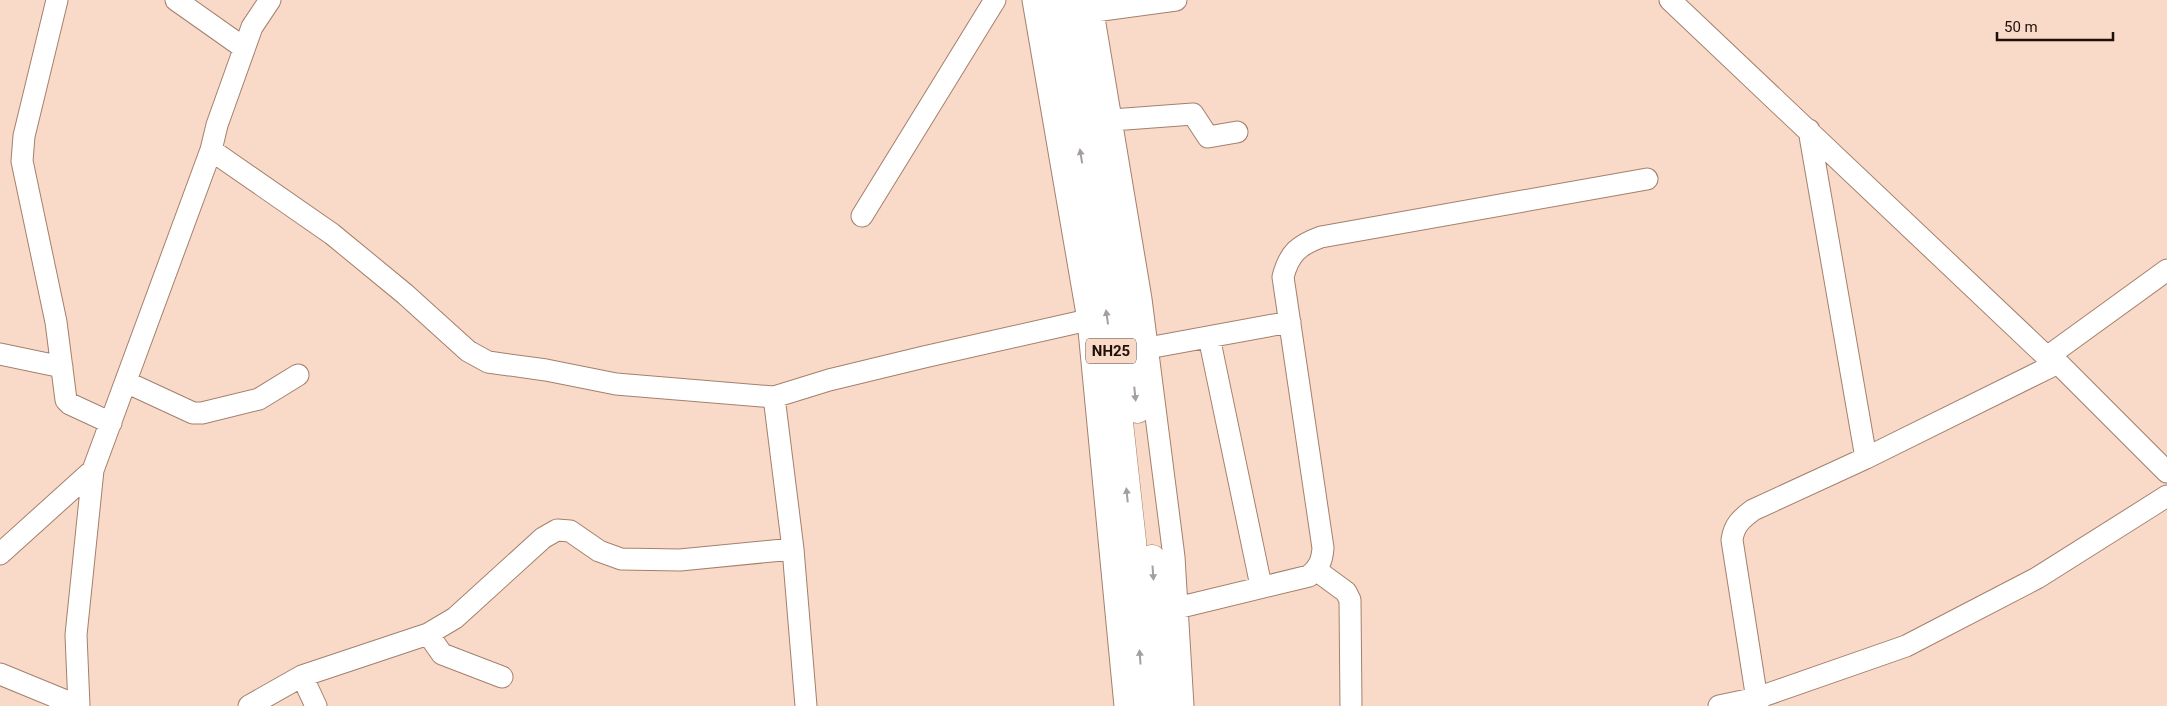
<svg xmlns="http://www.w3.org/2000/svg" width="2167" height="706" viewBox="0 0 2167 706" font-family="Roboto,sans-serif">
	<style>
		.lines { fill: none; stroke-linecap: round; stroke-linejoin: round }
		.minor-casing { stroke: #a4806c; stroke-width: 23 }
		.highway-casing { stroke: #a4806c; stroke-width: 29 }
		.minor { stroke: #fff; stroke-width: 21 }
		.highway { stroke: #fff; stroke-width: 28 }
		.oneway { fill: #a59f9d }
		.labels { text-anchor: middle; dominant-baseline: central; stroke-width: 4.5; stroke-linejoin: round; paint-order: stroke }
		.shield { fill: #f9d9c8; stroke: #604c42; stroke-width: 1 }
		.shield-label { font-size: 15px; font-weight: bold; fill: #1e1009 }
	</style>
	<rect width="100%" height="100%" fill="#f9d9c8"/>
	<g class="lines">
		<defs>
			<path id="minor" d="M57,0l-33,136 -2,25 34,161 10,78 4,4 41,19
				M176,0l68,48
				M1033,0l55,320 37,386
				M1091,0l50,299 33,258 9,149
				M1670,0l377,357 11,6 109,109
				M1080,13l96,-13
				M1112,120l81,-6 15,23 29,-5
				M1809,130l57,328
				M211,150l121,84 73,60 63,57 20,11 58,8 70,14 158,13 55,-17 95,-23 164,-37
				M862,216l133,-216
				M1209,337l52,249
				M1148,348l142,-26
				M0,354l62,13
				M2047,357l120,-87
				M126,382l67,31h9l57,-14 39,-24
				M774,397l19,152 13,157
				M0,554l93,-84 118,-320 6,-25 35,-98 18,-27
				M1316,570l30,22 4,8 1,106
				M1177,608l132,-32c10,-8 13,-15 14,-28l-40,-271c6,-24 16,-32 38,-40l326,-58
				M428,634l14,20 60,23
				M0,674l78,32
				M302,676l126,-42 27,-16 88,-80 14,-8 13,1 29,20 22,8 59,1 113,-11
				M79,706l-3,-71 17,-165
				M249,706l53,-30 14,30
				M1719,706l38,-8 149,-52 131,-68 130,-82
				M1758,706l-26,-166c2,-15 9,-21 21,-30l113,-52 192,-95"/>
			<path id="highway" d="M1054,0l58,359 20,182 11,165
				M1076,0c24,135 47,272 61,409
				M1152,559l11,147"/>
		</defs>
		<use href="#minor" class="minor-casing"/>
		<use href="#highway" class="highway-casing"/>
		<use href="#minor" class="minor"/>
		<use href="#highway" class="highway"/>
	</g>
	<defs><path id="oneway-solid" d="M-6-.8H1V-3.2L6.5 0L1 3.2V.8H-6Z" transform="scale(1.25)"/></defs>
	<g class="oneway">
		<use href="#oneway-solid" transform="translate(1081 156) rotate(-99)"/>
		<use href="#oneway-solid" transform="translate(1107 317) rotate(-98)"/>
		<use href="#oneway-solid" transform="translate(1135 394) rotate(84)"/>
		<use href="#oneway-solid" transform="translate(1127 495) rotate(-96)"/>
		<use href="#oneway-solid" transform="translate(1153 573) rotate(86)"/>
		<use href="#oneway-solid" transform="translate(1140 657) rotate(-94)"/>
	</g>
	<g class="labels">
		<rect class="shield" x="1086" y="338.5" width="50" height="25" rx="4"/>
		<g class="shield-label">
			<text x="1111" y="351">NH25</text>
		</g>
	</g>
	<path d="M1997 32v8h116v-8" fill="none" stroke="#1e1009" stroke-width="2.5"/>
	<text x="2004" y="32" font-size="15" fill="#1e1009" stroke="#f9d9c8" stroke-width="4" paint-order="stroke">50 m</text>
</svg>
